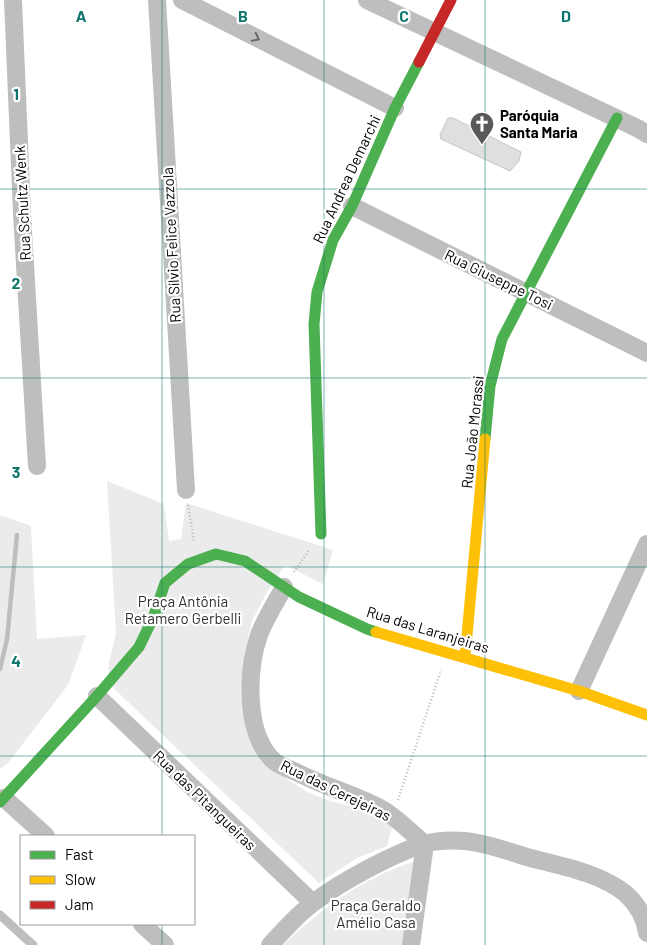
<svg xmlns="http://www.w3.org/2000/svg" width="647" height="945" viewBox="0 0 647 945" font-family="Barlow,sans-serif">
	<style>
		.green { fill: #ebebeb }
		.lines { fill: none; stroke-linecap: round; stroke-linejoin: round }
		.stream { stroke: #bebebe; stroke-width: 4.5 }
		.building { fill: #dfdfdf; stroke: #c6c6c6 }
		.path { stroke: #b9b9b9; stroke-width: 2.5; stroke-dasharray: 1 2.5; stroke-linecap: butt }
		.lane { stroke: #bebebe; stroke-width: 9 }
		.street { stroke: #bebebe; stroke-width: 18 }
		.fast { stroke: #4caf50; stroke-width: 11 }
		.slow { stroke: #ffc107; stroke-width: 11 }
		.jam { stroke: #c62828; stroke-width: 11 }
		.oneway { stroke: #686868 }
		.grid { fill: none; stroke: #0f766e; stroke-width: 1; stroke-opacity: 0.55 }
		.labels { text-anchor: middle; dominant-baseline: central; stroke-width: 4.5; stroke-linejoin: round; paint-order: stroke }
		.poi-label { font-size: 15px; font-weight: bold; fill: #000; stroke: #fff; text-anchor: start }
		.street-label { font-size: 15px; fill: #000; stroke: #fff }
		.park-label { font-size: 15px; fill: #323232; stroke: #fff }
		.grid-label { font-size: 16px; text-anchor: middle; font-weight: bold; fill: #0f766e; stroke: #fff; stroke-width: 4.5; stroke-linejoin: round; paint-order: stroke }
	</style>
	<rect width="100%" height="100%" fill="#fff"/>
	<path class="green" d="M107,481l57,23 5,37 12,-2 5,-36 147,47 -10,34 -38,-19 -19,29 -14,27 -7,29 -4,42 5,23 22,48 19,16 22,14 24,9 27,6 17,8 15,11 -5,19 -30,12 -38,25 -211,-200 1,-21 7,-29z
		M0,515l31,11 6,113 49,-4 -18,50 -60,78 -8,6z
		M414,862l-11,83h-120c37,-35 82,-69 131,-83z"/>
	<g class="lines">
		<path class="stream" d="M0,669l7,-30 10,-104"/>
	</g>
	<path class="building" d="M448,118h5l68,34 -2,9 -9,10 -69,-32 -1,-4z"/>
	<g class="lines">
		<path class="path" d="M188,505l6,37
			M294,572l16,-23
			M398,800l43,-130"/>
		<path class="lane" d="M0,915l33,30"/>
		<path class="street" d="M13,0l9,214 15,252
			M157,0l29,490
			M182,0l213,108
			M367,0l272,129 8,5
			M352,206l295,147
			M284,587c-8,15 -19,32 -25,48 -12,35 -15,100 16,127 6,4 14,7 21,10 27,14 57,22 84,36 17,9 30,24 45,36
			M579,691l68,-147
			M97,696l216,207
			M4,798l42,38
			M142,924l23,21
			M270,945c13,-14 28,-31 43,-42 29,-22 76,-47 110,-59 12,-3 30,-4 42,-3 21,2 42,10 62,16 33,9 72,15 99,37 12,11 19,23 21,39
			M411,945l14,-101"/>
		<path class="fast" d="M485,439l5,-53 12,-47 115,-221
			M321,534l-7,-210 3,-32 16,-52 19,-34 43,-98 24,-46
			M0,802l97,-106 42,-49 14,-29 12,-35 23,-19 28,-10 29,7 54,36 68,32 9,3"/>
		<path class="slow" d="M376,632l203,59 68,24
			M465,657l20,-218"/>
		<path class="jam" d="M419,62l32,-62"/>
	</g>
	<defs><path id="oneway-chevron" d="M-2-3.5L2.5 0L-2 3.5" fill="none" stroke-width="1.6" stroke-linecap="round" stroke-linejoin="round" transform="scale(1.25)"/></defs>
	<use class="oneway" href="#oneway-chevron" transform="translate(256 38) rotate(27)"/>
	<path class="grid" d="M162,0v836M324,0v945M485,0v945M0,189h647M0,378h647M0,567h647M0,756h647M162,924v21"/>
	<defs>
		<symbol id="church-pin" viewBox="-11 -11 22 30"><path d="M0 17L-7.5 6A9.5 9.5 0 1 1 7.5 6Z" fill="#595959" stroke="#fff"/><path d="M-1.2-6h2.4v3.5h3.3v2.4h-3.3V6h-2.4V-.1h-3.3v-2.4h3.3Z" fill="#fff"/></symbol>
	</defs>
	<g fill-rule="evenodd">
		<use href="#church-pin" x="468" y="110" width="28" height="38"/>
	</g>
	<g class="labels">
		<g class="poi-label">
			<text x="500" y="115">Paróquia<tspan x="500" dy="17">Santa Maria</tspan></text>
		</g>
		<g class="street-label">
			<text transform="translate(346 179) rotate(-65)">Rua Andrea Demarchi</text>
			<text transform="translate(22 203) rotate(-93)">Rua Schultz Wenk</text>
			<text transform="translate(171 245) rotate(-93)">Rua Sílvio Felice Vazzola</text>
			<text transform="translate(499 279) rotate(26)">Rua Giuseppe Tosi</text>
			<text transform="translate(472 432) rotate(-84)">Rua João Morassi</text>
			<text transform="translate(428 629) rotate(17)">Rua das Laranjeiras</text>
			<text transform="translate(336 790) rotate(26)">Rua das Cerejeiras</text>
			<text transform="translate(205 800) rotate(44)">Rua das Pitangueiras</text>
		</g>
		<g class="park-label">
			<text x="183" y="601">Praça Antônia<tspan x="183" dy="17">Retamero Gerbelli</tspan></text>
			<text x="376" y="905">Praça Geraldo<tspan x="376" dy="17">Amélio Casa</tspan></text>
		</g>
	</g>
	<g class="grid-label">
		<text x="81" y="22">A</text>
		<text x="243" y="22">B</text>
		<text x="404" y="22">C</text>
		<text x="566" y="22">D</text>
		<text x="16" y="100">1</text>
		<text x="16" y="289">2</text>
		<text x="16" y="478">3</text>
		<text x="16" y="667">4</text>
	</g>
	<rect x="20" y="835" width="175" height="90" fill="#ffffff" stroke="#999999"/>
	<rect x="30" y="851" width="25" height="8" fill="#4caf50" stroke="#999999"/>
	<text x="65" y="860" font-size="15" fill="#000000">Fast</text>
	<rect x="30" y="876" width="25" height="8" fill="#ffc107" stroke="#999999"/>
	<text x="65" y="885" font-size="15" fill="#000000">Slow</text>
	<rect x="30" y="901" width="25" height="8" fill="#c62828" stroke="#999999"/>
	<text x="65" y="910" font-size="15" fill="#000000">Jam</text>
</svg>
